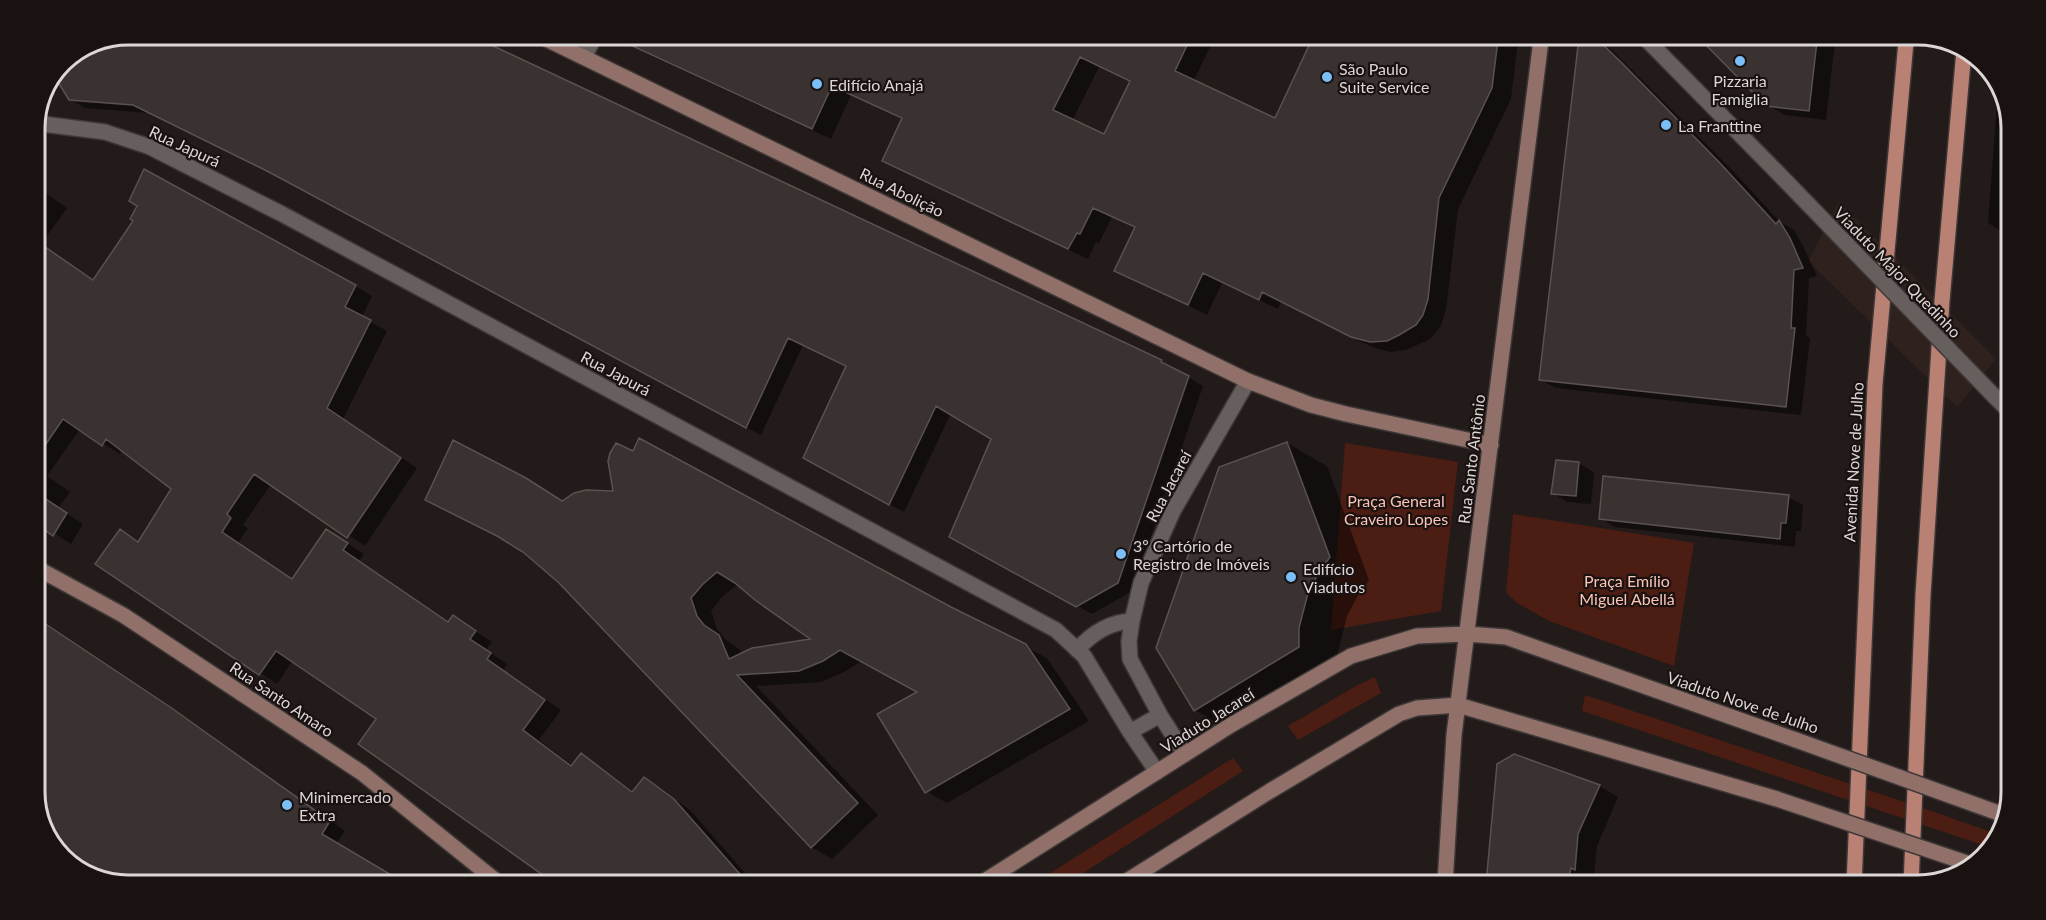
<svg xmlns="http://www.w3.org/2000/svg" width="2046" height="920" viewBox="0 0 2046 920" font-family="Lato,sans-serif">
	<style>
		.built { fill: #2e211e }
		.green { fill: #4c1d12 }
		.shadow { fill: #0007; fill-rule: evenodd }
		.building { fill: #393230; stroke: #5a5250; stroke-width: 1.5; fill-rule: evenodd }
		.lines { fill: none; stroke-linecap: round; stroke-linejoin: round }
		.street-casing { stroke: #3d3837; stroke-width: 18 }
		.secondary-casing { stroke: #3d3837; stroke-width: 18 }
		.primary-casing { stroke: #3d3837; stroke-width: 18 }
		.street { stroke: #675f5d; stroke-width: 15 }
		.secondary { stroke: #907068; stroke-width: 15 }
		.primary { stroke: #b98173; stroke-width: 15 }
		.street-bridge-casing { stroke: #3d3837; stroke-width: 18; stroke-linecap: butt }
		.secondary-bridge-casing { stroke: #3d3837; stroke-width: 18; stroke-linecap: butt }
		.street-bridge { stroke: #675f5d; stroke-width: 15 }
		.secondary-bridge { stroke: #907068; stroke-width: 15 }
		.poi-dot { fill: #7abff8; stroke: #191211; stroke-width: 2 }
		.labels { text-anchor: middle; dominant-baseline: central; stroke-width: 4.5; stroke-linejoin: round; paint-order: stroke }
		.poi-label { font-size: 16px; fill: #dcd7d6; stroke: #191211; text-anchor: start }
		.street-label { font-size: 16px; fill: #dcd7d6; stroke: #191211 }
		.park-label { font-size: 16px; fill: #fbc4b6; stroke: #191211 }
		.rim { fill: none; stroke: #dcd7d6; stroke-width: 3 }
	</style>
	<rect width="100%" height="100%" fill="#221b1a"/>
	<path class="built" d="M1839,202l157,157 -39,48 -149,-146z"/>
	<path class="green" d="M1345,443l113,19 -17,149 -110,19z
		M1513,514l181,29 -20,123 -125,-45 -32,-18 -11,-11z
		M1375,677l6,16 -83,47 -10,-14 68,-40z
		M1585,695l358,120 56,20 -10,12 -407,-136z
		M1233,758l10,13 -174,111h-33z"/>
	<path class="shadow" d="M128,35l341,1 692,325 42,25 -71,205 -40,23 -126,-69 27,-107 -42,-25 -47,99 -85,-46 29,-100 -45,-21 -42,90 -478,-256 -134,-66 -64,-5 -15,-9z
		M630,36l584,3 -21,43 83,38 38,-81 204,1 -7,59 -53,110 -12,101 -5,16 -11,13 -24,11 -16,2 -18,-5 -91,-45 -3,7 -56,-26 -15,32 -91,-45 20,-41 -24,-12 -13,26 -3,-1 -8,17 -186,-88 -18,-11 19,-41 -52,-24 -20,44 -186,-86 -18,-11zM1099,67l32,15 -26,54 -33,-15z
		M1597,41l15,9 122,122 46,50 14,8 10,18 13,28 -8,2 -3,58 4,2 -9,77 -245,-27 -15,-8z
		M1705,41h130l-9,79 -41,-5 -18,-10z
		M1998,90h2l11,32 -1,114 -22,-13z
		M35,186l32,22 -26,36 53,36 261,6 17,10 -10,21 25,14 -44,88 74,49 -52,78 -94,-62 -28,41 5,3 -10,15 55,37 51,-39 20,13 -5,7 90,62 5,-6 38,25 -6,8 21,14 -4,6 58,40 -22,30 34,26 8,-11 17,10 36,27 10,-13 17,9 30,23 61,70 -200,-1 -192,-136 18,-26 -85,-58 -16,24 -180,-121 24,-32 18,11 34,-53 -51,-39 -2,4 -40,-25 -33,47 23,16 -12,16 25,16 -12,20 -36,-23z
		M1287,443l40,23 42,114 -12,17 -10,19 -9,36v18l-103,63 -40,-23z
		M1578,463l16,9 -3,32 -23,-2 -16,-9z
		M1788,497l15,8 -2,26h-5l-1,16 -180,-20 -15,-9z
		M563,502l387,106 97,50 42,63 -142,82 -21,-12 -6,-99 -58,-31 -18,11 -23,10 -65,4 122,129 -46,44 -21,-12 -251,-265 -28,-24 -25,-17 -59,-30zM738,584l76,56 -72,15 -3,-6 -14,-10 -8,-10 -6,-18 12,-15z
		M35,618l155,102 155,111 -9,13 60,35 -304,-1 -38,-29 -19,-51z
		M1599,786l19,11 -21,49 -4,38h-106z
		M1309,875l15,8h-32z"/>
	<path class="building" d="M128,34l344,2 690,324 -1,2 28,14 -71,207 -42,24 -127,-70 42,-98 -55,-33 -47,99 -86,-47 43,-92 -58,-28 -42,90 -479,-257 -134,-66 -64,-5 -11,-18 13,-24z
		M611,36l579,3 -15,32 100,47 37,-79 186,1 -6,48 -53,110 -11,101 -5,16 -7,10 -17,10 -12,6 -17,1 -19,-5 -89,-45 -3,8 -56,-27 -15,32 -74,-34 21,-44 -42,-19 -13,26 -3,-1 -9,16 -186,-88 20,-43 -70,-32 -20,43zM1080,57l50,24 -26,53 -51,-24z
		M1594,40h4l24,23 97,99 57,62 3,-4 11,18 13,30 -9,2 -3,58h4l-9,79 -247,-27 39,-334z
		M1702,41h115l-8,70 -43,-5z
		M144,169l212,116 -11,22 26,13 -44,88 74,50 -54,80 -93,-64 -27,40 4,4 -9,14 70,47 34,-50 22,14 -5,7 105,72 5,-7 23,16 -6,8 21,14 -4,6 58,41 -22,30 48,36 10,-13 51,39 12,-15 30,22 72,82 -196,-1 -192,-136 18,-25 -100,-68 -17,24 -164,-111 25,-35 18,13 33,-53 -65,-50 -4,7 -39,-27 -28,41v-220l58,40 40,-59 -3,-2 7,-13 -8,-5z
		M639,438l312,169 75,37 44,65 -145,84 -48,-79 40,-22 -77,-42 -17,11 -24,10 -62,4 121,128 -47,45 -252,-265 -36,-31 -26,-16 -72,-36 28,-60 73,38 36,23 12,-8 12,-3 27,1 -5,-30 2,-8 6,-10 17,8zM717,572l18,11 20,17 55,39 -58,9 -23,11 -10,-24 -15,-10 -7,-9 -6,-18 12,-14z
		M1287,442l43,115 -12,17 -10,19 -9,35v19l-105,64 -38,-63 63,-181z
		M1556,460l23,2 -3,34 -25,-2z
		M1603,476l186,19 -3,28h-5l-1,16 -181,-20z
		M35,492l32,21 -14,23 -18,-13z
		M35,617l138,92 157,112 -8,13 76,45 -306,-1 -38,-29 -19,-51z
		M1514,754l86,31 -22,49 -3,36 -4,-2 -4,16h-81l11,-120z"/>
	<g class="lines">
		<defs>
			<path id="street" d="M1648,41l127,129
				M584,57l11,-21
				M35,123l70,9 45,15 132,67 774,416 28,26 46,76 27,40
				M1996,398l12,12
				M1132,621l-3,20 1,18 30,56 25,39
				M1077,650c15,-17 32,-28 55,-29l9,-38 32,-72 75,-130
				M1130,732l30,-17"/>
			<path id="secondary" d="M540,36l708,345 63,24 35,9 145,31
				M35,567l88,48 239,158 133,107
				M983,882l248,-157 120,-69 66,-20 50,-2 39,3 290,103
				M1125,882l145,-91 129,-77 18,-6 41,-3 319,94
				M1445,884l9,-149 87,-695"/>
			<path id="primary" d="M1854,885l21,-501 31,-342
				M1911,885l12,-290 19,-294 22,-251"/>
		</defs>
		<use href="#street" class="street-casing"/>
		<use href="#secondary" class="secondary-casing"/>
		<use href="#primary" class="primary-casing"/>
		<use href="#street" class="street"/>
		<use href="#secondary" class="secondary"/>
		<use href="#primary" class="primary"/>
		<defs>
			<path id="street-bridge" d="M1775,170l221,228"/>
			<path id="secondary-bridge" d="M1796,740l208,75
				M1777,799l196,66"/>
		</defs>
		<use href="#street-bridge" class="street-bridge-casing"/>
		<use href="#secondary-bridge" class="secondary-bridge-casing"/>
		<use href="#street-bridge" class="street-bridge"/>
		<use href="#secondary-bridge" class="secondary-bridge"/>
	</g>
	<g class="poi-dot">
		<circle cx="1740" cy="61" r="6"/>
		<circle cx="1327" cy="77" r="6"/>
		<circle cx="817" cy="84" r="6"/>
		<circle cx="1666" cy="125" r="6"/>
		<circle cx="1121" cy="554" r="6"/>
		<circle cx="1291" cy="577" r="6"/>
		<circle cx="287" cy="805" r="6"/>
	</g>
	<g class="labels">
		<g class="poi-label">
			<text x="1339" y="68">São Paulo<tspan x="1339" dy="18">Suite Service</tspan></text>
			<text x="1740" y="80" text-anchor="middle">Pizzaria<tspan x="1740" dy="18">Famiglia</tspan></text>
			<text x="829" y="84">Edifício Anajá</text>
			<text x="1678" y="125">La Franttine</text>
			<text x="1133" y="545">3º Cartório de<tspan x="1133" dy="18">Registro de Imóveis</tspan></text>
			<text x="1303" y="568">Edifício<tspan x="1303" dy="18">Viadutos</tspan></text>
			<text x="299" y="796">Minimercado<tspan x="299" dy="18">Extra</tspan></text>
		</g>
		<g class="street-label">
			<text transform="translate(185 146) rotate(25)">Rua Japurá</text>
			<text transform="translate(902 192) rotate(26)">Rua Abolição</text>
			<text transform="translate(1898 272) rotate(46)">Viaduto Major Quedinho</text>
			<text transform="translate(616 373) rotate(28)">Rua Japurá</text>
			<text transform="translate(1471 459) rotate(-83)">Rua Santo Antônio</text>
			<text transform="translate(1853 462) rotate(-87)">Avenida Nove de Julho</text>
			<text transform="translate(1168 486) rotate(-62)">Rua Jacareí</text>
			<text transform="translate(282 699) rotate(34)">Rua Santo Amaro</text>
			<text transform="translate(1743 702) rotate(19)">Viaduto Nove de Julho</text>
			<text transform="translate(1207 720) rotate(-32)">Viaduto Jacareí</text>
		</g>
		<g class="park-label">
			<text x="1396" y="500">Praça General<tspan x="1396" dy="18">Craveiro Lopes</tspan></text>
			<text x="1627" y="580">Praça Emílio<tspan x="1627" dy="18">Miguel Abellá</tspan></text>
		</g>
	</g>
	<path d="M0 0H2046V920H0ZM128 45H1918A83 83 0 0 1 2001 128V792A83 83 0 0 1 1918 875H128A83 83 0 0 1 45 792V128A83 83 0 0 1 128 45Z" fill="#191211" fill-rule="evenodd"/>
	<path class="rim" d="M128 45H1918A83 83 0 0 1 2001 128V792A83 83 0 0 1 1918 875H128A83 83 0 0 1 45 792V128A83 83 0 0 1 128 45Z"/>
</svg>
